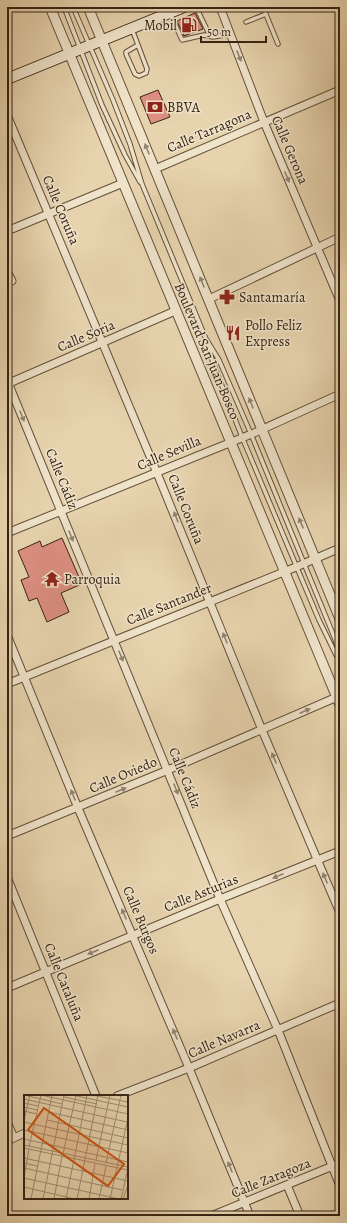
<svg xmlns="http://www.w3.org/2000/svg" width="347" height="1223" viewBox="0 0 347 1223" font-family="Alegreya,serif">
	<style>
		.building { fill: #dd8f82; stroke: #362314 }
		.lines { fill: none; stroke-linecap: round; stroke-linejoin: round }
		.service-casing { stroke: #624f3a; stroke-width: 5.5 }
		.minor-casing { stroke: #624f3a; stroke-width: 9 }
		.tertiary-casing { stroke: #624f3a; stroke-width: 11 }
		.secondary-casing { stroke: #362314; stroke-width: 12 }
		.service { stroke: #efe3ca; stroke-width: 3.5 }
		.minor { stroke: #efe3ca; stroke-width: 7 }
		.tertiary { stroke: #efe3ca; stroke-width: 9 }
		.secondary { stroke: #efe3ca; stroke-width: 10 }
		.oneway { fill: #92836f }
		.labels { text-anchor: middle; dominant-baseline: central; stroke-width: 3; stroke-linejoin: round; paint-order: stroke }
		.poi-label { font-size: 14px; fill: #362314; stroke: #efe3ca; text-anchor: start }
		.street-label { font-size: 14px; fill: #362314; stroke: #efe3ca }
		.inset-road { fill: none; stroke: #a08d70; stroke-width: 1 }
		.view { fill: #cd510d; fill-opacity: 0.15; stroke: #cd510d; stroke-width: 2 }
		.inset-edge { fill: none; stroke: #362314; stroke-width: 2 }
	</style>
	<rect width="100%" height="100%" fill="#e7d4ae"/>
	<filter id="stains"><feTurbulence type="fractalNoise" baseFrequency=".005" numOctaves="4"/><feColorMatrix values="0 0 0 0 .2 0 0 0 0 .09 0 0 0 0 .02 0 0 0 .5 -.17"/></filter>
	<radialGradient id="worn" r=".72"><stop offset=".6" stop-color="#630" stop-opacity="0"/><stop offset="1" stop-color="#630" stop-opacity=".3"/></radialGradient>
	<path class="building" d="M195,13l8,16 -19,7 -7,-15z
		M158,90l12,27 -19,7 -11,-27z
		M62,538l20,46 -21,9 8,19 -22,10 -10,-24 -8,3 -8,-21 8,-3 -11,-26 22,-10 2,6z"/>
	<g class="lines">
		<defs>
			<path id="service" d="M64,7l38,98 23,50 15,27
				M73,7l40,93 17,44 12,40 64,155 13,21 32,74 84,205 5,18
				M196,7l14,29
				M263,7l15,37
				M170,13l12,27 22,-5 9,2 17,-3
				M246,22l20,-8
				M132,29l15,40 -1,4 -7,3 -4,-2 -9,-20v-2l12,-7
				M207,341l6,22 29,74 77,183 21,43"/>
			<path id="minor" d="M220,7l44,115 76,179
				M7,115l150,358 105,257 78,183
				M155,169l185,-79
				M7,231l116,-48
				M7,271l5,10
				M209,299l131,-62
				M7,380l213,519 58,131 62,156
				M7,384l168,-73
				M7,533l247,-100 86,-39
				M7,635l71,173 111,260 61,148
				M7,684l289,-117 44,-19
				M7,836l161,-66 169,-73
				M7,877l89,219
				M7,988l213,-89 120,-48
				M117,1096l72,-28 151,-65
				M7,1122l7,16
				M7,1141l18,-8
				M287,1185l13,31
				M211,1216l129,-53"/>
			<path id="tertiary" d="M50,7l290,698
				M88,7l252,612"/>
			<path id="secondary" d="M7,79l177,-72"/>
		</defs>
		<use href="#service" class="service-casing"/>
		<use href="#minor" class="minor-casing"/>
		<use href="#tertiary" class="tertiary-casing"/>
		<use href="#secondary" class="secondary-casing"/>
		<use href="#service" class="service"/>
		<use href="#minor" class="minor"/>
		<use href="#tertiary" class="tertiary"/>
		<use href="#secondary" class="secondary"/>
	</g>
	<defs><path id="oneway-solid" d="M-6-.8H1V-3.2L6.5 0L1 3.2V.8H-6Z"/></defs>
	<g class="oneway">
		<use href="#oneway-solid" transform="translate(239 56) rotate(69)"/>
		<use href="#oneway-solid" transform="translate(147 149) rotate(-113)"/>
		<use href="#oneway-solid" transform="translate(287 177) rotate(67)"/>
		<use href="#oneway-solid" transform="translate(202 282) rotate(-112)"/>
		<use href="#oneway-solid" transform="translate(251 403) rotate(-112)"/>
		<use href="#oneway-solid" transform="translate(22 416) rotate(68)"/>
		<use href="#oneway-solid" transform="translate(176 517) rotate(-112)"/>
		<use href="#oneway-solid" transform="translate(301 523) rotate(-113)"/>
		<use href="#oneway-solid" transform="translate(71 536) rotate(67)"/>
		<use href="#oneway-solid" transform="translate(225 638) rotate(-112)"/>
		<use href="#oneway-solid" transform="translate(121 656) rotate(68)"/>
		<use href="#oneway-solid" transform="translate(305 711) rotate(-24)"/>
		<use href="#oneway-solid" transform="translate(274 758) rotate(-113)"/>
		<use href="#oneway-solid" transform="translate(176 789) rotate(68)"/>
		<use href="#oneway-solid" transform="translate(121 790) rotate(-23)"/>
		<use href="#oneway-solid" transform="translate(73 795) rotate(-112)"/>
		<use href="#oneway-solid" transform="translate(278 876) rotate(158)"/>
		<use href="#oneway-solid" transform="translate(325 878) rotate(-113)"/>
		<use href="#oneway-solid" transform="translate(124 914) rotate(-113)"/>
		<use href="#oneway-solid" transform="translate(93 952) rotate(157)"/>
		<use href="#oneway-solid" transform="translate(175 1034) rotate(-113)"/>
		<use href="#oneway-solid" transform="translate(230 1167) rotate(-112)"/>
	</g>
	<defs>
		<symbol id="fuel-bare" viewBox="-9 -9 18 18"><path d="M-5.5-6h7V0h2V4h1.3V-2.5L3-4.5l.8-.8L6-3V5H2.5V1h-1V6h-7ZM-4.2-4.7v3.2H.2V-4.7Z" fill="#8f2418" stroke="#efe3ca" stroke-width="2.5" paint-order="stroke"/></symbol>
		<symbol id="bank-bare" viewBox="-9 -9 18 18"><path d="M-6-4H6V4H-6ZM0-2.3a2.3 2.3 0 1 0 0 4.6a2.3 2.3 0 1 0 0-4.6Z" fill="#8f2418" stroke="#efe3ca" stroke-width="2.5" paint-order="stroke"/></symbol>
		<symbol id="pharmacy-bare" viewBox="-9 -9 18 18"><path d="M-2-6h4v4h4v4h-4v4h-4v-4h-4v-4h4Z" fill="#8f2418" stroke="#efe3ca" stroke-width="2.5" paint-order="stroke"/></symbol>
		<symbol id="restaurant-bare" viewBox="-9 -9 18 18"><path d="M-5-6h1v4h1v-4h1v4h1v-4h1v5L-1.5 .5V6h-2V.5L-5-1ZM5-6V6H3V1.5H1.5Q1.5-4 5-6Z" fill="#8f2418" stroke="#efe3ca" stroke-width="2.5" paint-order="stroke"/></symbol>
		<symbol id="temple-bare" viewBox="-9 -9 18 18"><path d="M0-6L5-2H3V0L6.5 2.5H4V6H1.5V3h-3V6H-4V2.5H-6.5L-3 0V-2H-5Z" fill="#8f2418" stroke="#efe3ca" stroke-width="2.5" paint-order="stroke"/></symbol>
	</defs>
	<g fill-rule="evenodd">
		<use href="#fuel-bare" x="178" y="14" width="22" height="22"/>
		<use href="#bank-bare" x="144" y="96" width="22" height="22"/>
		<use href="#pharmacy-bare" x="216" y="286" width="22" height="22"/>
		<use href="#restaurant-bare" x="222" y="322" width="22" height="22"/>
		<use href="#temple-bare" x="41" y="568" width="22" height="22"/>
	</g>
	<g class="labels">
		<g class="poi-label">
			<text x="177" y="25" text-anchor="end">Mobil</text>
			<text x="167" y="107">BBVA</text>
			<text x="239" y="297">Santamaría</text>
			<text x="245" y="325">Pollo Feliz<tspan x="245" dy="16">Express</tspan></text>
			<text x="64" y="579">Parroquia</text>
		</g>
		<g class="street-label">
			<text transform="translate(209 131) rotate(-23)">Calle Tarragona</text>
			<text transform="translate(290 150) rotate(67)">Calle Gerona</text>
			<text transform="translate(61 210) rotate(67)">Calle Coruña</text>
			<text transform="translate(86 336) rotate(-23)">Calle Soria</text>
			<text transform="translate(207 351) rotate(67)">Boulevard San Juan Bosco</text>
			<text transform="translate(169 453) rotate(-23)">Calle Sevilla</text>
			<text transform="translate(62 479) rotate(68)">Calle Cádiz</text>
			<text transform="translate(186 509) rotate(68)">Calle Coruña</text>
			<text transform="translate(169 604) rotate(-22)">Calle Santander</text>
			<text transform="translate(123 775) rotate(-23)">Calle Oviedo</text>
			<text transform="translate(185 778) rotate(68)">Calle Cádiz</text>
			<text transform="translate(201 893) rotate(-22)">Calle Asturias</text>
			<text transform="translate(141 920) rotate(67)">Calle Burgos</text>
			<text transform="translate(64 982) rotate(68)">Calle Cataluña</text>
			<text transform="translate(224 1039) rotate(-23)">Calle Navarra</text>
			<text transform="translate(271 1178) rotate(-22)">Calle Zaragoza</text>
		</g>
	</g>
	<g transform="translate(24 1095)">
		<rect width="104" height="104" fill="#e7d4ae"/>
		<path class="inset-road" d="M0,0l38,9M17,0l87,19M48,0l56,12M68,0l36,7M40,2l33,7M0,4l103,23M0,8l14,3M0,12l13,3M0,16l13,3M25,17l79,18M0,25l6,-25M23,25l81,18M0,27l104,23M0,35l104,23M0,44l104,23M0,50l104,22M5,52l12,-52M0,53l104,22M39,59l13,-59M0,63l104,23M72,65l14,-65M0,68l13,3M82,68l15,-68M0,73l98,22M0,82l5,-28M0,83l95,21M0,92l51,12M7,104l21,-104M19,104l21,-104M30,104l8,-43M42,104l21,-104M53,104l21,-104M65,104l6,-35M75,104l7,-33M86,104l18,-81M97,104l7,-31M99,104l5,-14"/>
		<path class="view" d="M20,13l80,56 -16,22 -80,-56z"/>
		<rect width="104" height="104" class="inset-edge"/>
	</g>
	<rect width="347" height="1223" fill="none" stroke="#e7d4ae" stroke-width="24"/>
	<rect x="8" y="8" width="331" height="1207" fill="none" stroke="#362314" stroke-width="2"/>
	<rect x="12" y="12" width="323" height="1199" fill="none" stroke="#362314"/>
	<path d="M201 36v6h65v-6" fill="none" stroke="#362314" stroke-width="2"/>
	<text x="207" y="36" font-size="12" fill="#362314" stroke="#efe3ca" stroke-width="3" paint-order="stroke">50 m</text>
	<rect width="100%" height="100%" filter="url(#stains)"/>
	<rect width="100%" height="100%" fill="url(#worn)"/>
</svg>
